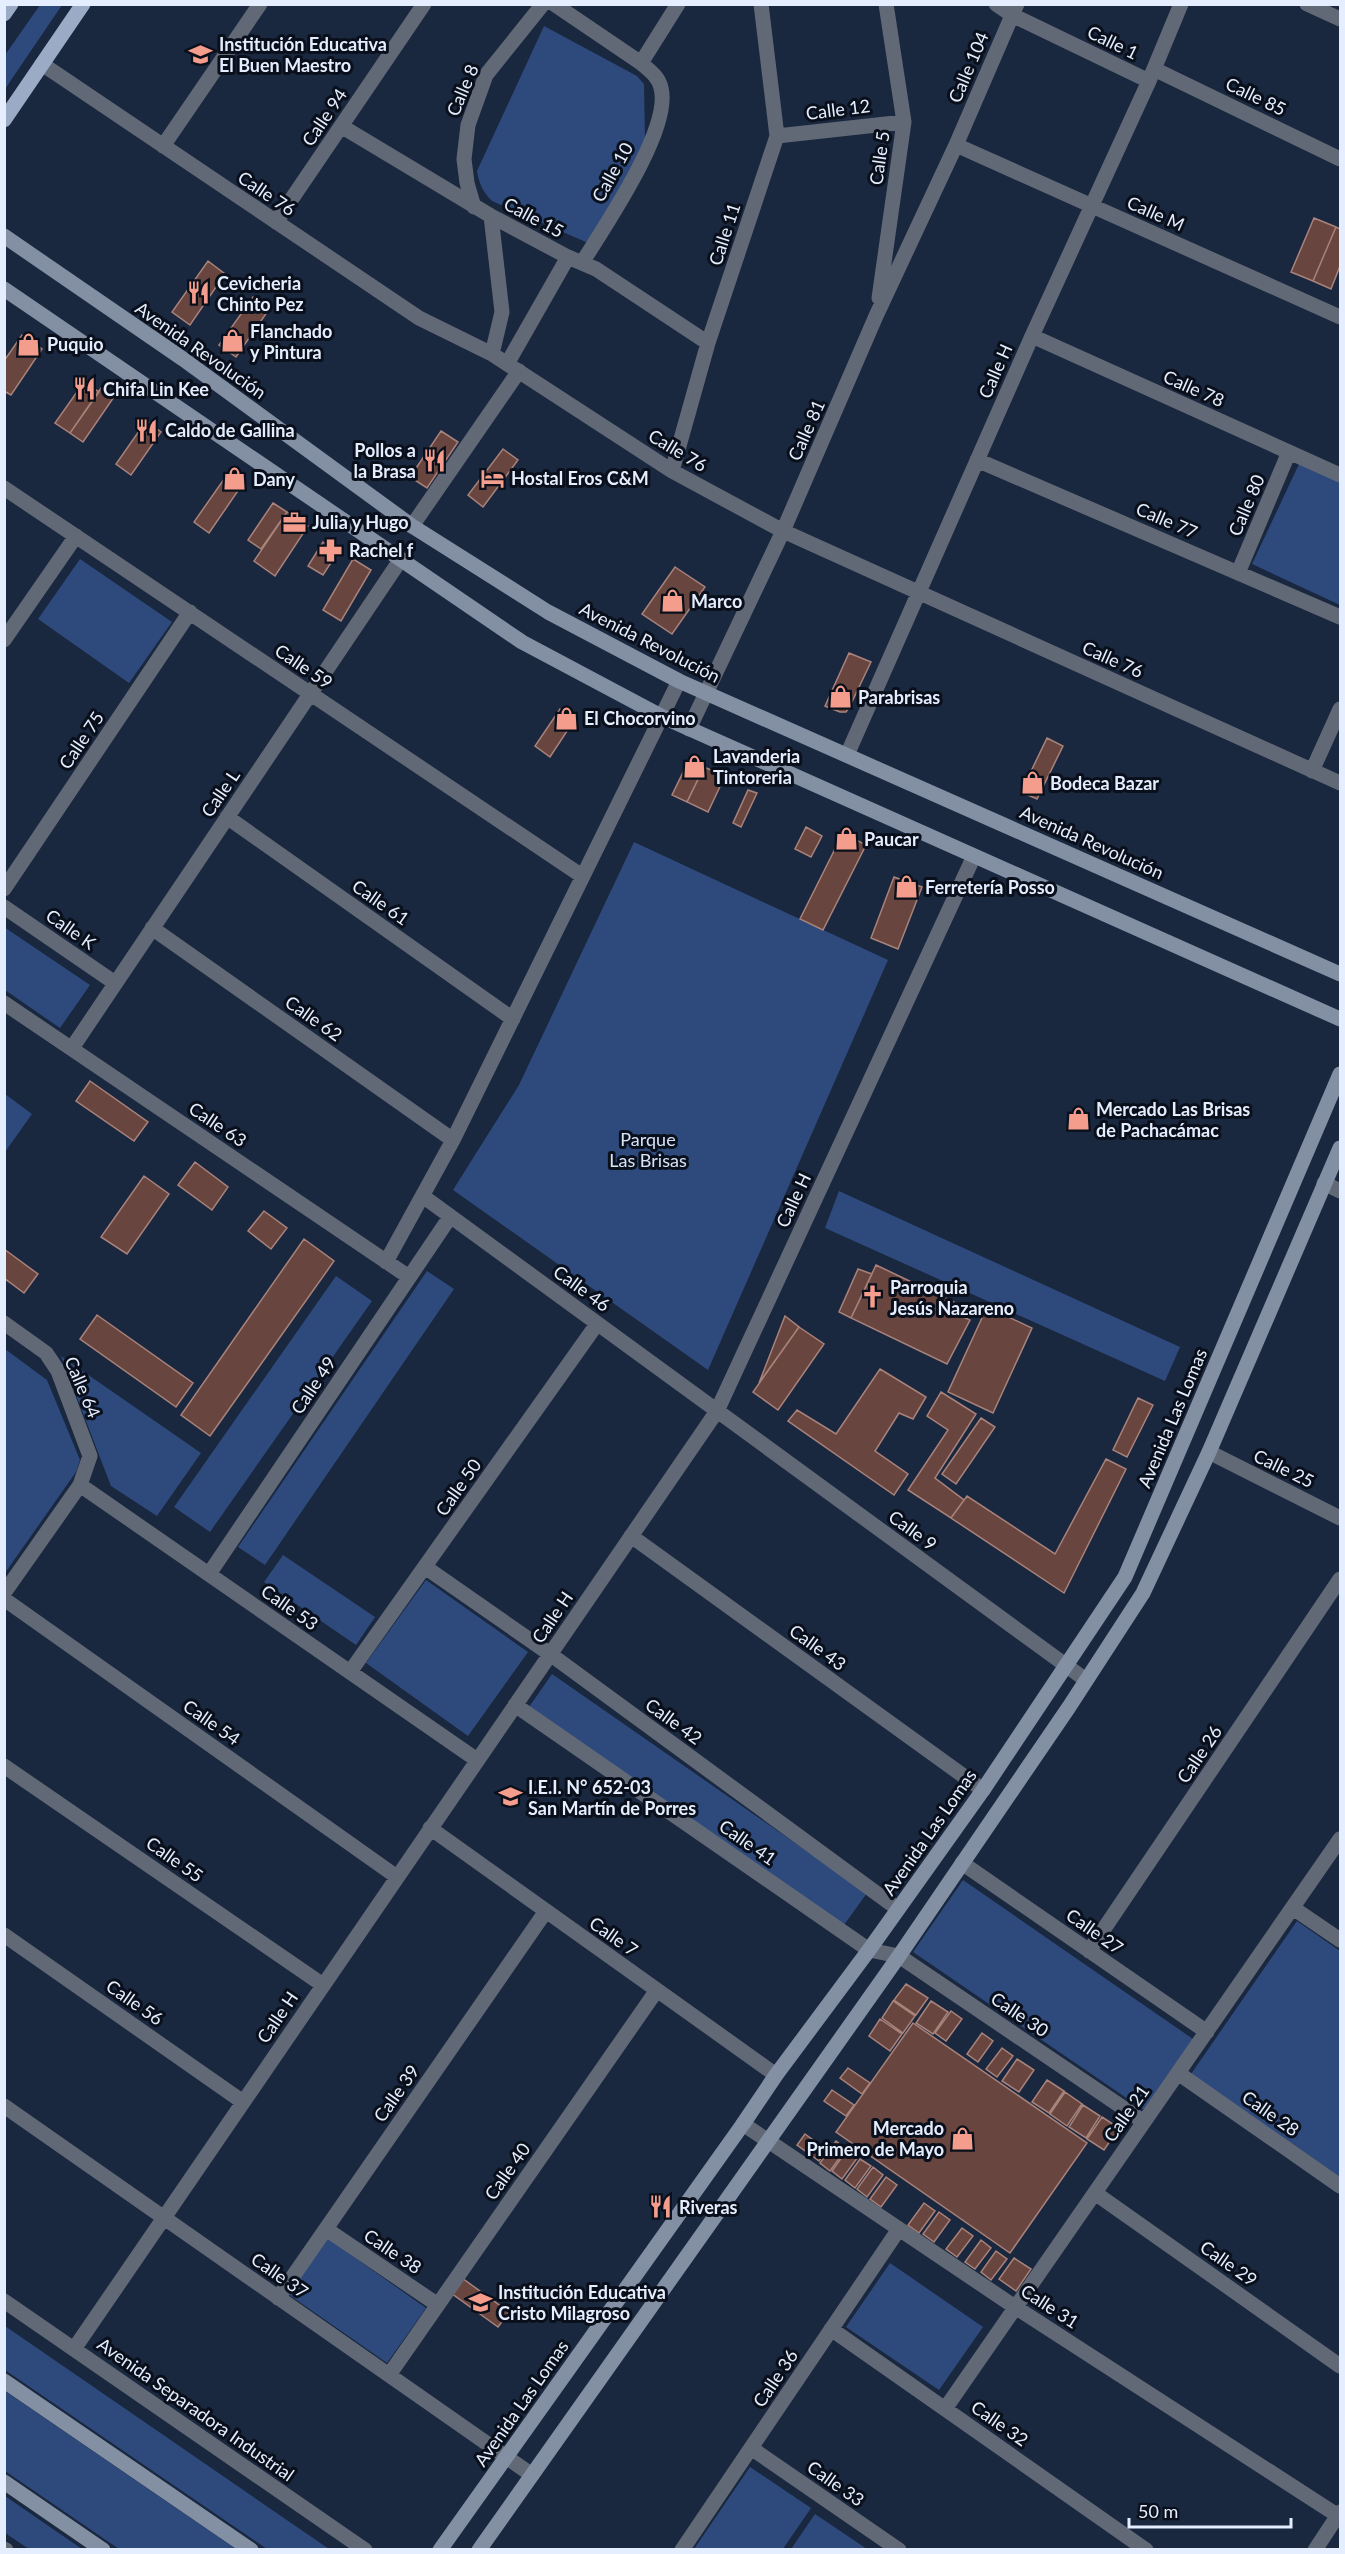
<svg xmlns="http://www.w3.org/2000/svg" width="1345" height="2554" viewBox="0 0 1345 2554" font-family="Lato,sans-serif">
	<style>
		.green { fill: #2e4a7c }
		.building { fill: #68463f; stroke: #a9837b; stroke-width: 1.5 }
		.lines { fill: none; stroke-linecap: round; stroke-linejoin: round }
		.street { stroke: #626976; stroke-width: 15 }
		.secondary { stroke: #838fa3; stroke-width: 15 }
		.primary { stroke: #9cabc5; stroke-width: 15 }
		.labels { text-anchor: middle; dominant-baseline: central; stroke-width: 6; stroke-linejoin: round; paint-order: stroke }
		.street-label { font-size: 18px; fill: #e5eeff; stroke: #0a101b }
		.poi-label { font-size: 18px; font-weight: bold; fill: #e5eeff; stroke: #0a101b; text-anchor: start }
		.park-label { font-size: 18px; fill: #d7e3f7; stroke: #0a101b }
	</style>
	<rect width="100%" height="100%" fill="#19273f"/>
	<path class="green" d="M40,5h22l-57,84v-34z
		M544,26l93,50 7,8 1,56 -50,106 -103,-45c-9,-9 -13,-17 -15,-30z
		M1300,462l40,19v124l-88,-41z
		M80,559l92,63 -43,61 -91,-64z
		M634,842l254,118 -180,410 -255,-180 66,-105z
		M4,927l86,58 -30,43 -55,-38z
		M5,1094l27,20 -27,38z
		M839,1191l341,156 -15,34 -340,-153z
		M427,1271l27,18 -189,276 -27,-18z
		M336,1276l36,25 -162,231 -36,-25z
		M5,1349l42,31 33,80 -4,12 -71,101z
		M61,1356l140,97 -44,63 -46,-30z
		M283,1555l92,62 -19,28 -92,-63z
		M426,1580l102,72 -60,84 -102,-73z
		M552,1674l315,219 -23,32 -315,-218z
		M963,1880l230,159 -49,71 -231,-158z
		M1297,1921l43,30v226l-149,-103z
		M327,2238l99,70 -39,55 -99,-69z
		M890,2263l93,64 -44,63 -93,-63z
		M5,2326l324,223h-62l-262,-179z
		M5,2391l231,158h-117l-114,-78z
		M750,2467l61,41 -28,41h-89z
		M5,2496l77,53h-53l-24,-16z
		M815,2514l52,35h-76z"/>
	<path class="building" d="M1314,218l22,9 -23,54 -22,-9z
		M1336,227l4,2v37l-9,23 -18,-8z
		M208,261l17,13 -35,51 -18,-13z
		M253,297l17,11 -34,49 -17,-12z
		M22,335l20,14 -31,46 -7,-4v-30z
		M84,382l15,10 -29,41 -15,-10z
		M101,388l13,9 -31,45 -13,-9z
		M146,421l15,11 -30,43 -15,-11z
		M441,431l17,11 -31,46 -17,-11z
		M503,449l15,11 -35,47 -15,-12z
		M229,472l15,10 -35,51 -15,-11z
		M273,503l14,9 -26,37 -13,-9z
		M287,512l21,14 -33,50 -21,-15z
		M323,542l15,10 -15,23 -15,-9z
		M353,559l18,11 -30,51 -18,-11z
		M675,567l30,20 -33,47 -30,-20z
		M849,653l22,9 -21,44 -4,6h-6l-15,-6z
		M560,709l15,10 -25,38 -15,-11z
		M1047,738l16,8 -26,53 -16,-7z
		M689,760l15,7 -17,35 -15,-7z
		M704,767l21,9 -17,36 -21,-10z
		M748,790l9,3 -16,34 -8,-4z
		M806,827l16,9 -11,21 -16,-8z
		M843,833l23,12 -43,85 -23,-11z
		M894,877l28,10 -24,62 -27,-11z
		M90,1081l58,41 -14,19 -58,-40z
		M195,1162l33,25 -16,23 -34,-25z
		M144,1176l25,18 -42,60 -26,-17z
		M264,1211l23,17 -16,21 -23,-18z
		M304,1239l30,22 -124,175 -29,-21z
		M4,1249l34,25 -14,19 -20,-15z
		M876,1265l88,42 -3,9 9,4 -23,44 -96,-46z
		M858,1269l14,5 -21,44 -12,-6z
		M987,1307l45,21 -39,85 -45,-21z
		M97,1315l96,68 -17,24 -96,-68z
		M785,1316l14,11 -40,56z
		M799,1327l25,17 -46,66 -25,-18z
		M880,1369l46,28 -13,22 -14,-6 -24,38 33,23 -14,21 -106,-74 9,-11 39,24z
		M941,1392l35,22 -41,64 29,22 -13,18 -43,-28 40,-60 -21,-14z
		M1138,1398l15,7 -26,52 -14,-7z
		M981,1418l14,9 -39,57 -14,-10z
		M1106,1459l20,10 -62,124 -113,-75 16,-22 88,58z
		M906,1984l22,14 -12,17 -22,-15z
		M893,2001l22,15 -12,17 -21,-15z
		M931,2001l17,11 -15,22 -17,-11z
		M951,2011l11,8 -16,22 -11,-8z
		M880,2019l22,15 -12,17 -21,-15z
		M913,2023l174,120 -77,110 -174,-121z
		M982,2033l11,8 -15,21 -11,-8z
		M1002,2048l11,8 -16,21 -11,-8z
		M1017,2059l17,11 -15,22 -17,-11z
		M848,2068l22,15 -8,11 -22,-16z
		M1047,2080l17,11 -15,22 -17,-11z
		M832,2090l22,15 -8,11 -22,-15z
		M1065,2092l17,12 -15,22 -17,-12z
		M1083,2105l17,11 -14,22 -17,-11z
		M1102,2117l17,11 -15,22 -17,-11z
		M805,2134l22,16 -8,11 -22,-16z
		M836,2141l10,8 -16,22 -10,-8z
		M847,2150l11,7 -16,22 -10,-8z
		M860,2159l11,7 -16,22 -10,-8z
		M873,2167l10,8 -16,22 -10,-8z
		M886,2177l11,8 -16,22 -11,-8z
		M924,2203l11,8 -16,22 -11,-8z
		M939,2212l11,8 -16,22 -11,-8z
		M962,2228l11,8 -16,21 -11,-8z
		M981,2240l10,8 -16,21 -10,-7z
		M996,2251l11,8 -16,21 -10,-8z
		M1014,2258l17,11 -15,22 -17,-12z
		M462,2278l47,34 -11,15 -47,-34z"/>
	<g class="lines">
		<path class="street" d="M554,4l87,59c8,7 18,14 20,25 11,41 -57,139 -79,175
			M996,4l16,11 137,66
			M1307,4l33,15
			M641,63l37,-59
			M42,64l377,254 73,36 180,117 111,60 557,252
			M1154,69l186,90
			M341,126l150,90 77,41 28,12 112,74
			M777,136l127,-14
			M956,145l384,172
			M163,146l97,-142
			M474,207l-7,-24 -3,-24 4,-34 18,-50 57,-71
			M491,216l11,96 -10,42
			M276,222l148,-218
			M879,298l25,-176 -18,-118
			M1032,336l308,139
			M507,364l61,-107
			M977,460l363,157
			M672,471l36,-128 69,-207 -16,-132
			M4,488l578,388
			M412,526l107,-155
			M1238,573l51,-121
			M4,640l72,-104
			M689,729l94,-198 93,-215 80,-171 61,-141
			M847,755l185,-419 117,-255 32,-77
			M1312,771l28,-62
			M227,817l286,202
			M4,889l186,-277
			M4,907l111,76
			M152,928l301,212
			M4,1003l405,274
			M72,1048l329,-489
			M1324,1183l16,8
			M424,1197l662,483
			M386,1262l67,-122 226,-459
			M4,1323l42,30 12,18 32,85 -10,29 -76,108
			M1209,1452l131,66
			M80,1485l397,275
			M631,1536l352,254
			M425,1567l125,87 348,255
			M209,1574l241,-357
			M4,1599l393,278
			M350,1672l247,-348
			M515,1705l354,245 30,6 245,166
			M4,1766l319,219
			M430,1828l346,247
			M962,1863l245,169
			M1293,1908l47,32
			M4,1935l239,167
			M1089,1951l251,-372
			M1178,2073l162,113
			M4,2106l528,369
			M743,2124l272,183 325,210
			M1095,2193l245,173
			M326,2229l112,76
			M278,2298l268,-387
			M4,2301l361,249
			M831,2329l315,221
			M74,2349l643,-938 257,-555
			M389,2375l268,-385
			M945,2409l395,-570
			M751,2448l148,102
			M4,2549l2,1
			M682,2550l217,-321
			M1315,2550l25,-38"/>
		<path class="secondary" d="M4,236l179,123 229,167 136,86 131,69 661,293
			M4,289l518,353 141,75 677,302
			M4,2381l247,169
			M4,2482l99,68
			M440,2550l303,-426 33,-49 93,-125 114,-160 142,-213 215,-503
			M479,2550l420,-594 170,-249 74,-114 66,-141 131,-304"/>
		<path class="primary" d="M4,14l7,-10
			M4,120l79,-116"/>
	</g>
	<defs>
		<symbol id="school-bare" viewBox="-9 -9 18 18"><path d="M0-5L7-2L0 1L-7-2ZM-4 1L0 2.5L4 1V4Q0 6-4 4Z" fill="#f49d8c" stroke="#0a101b" stroke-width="2.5" paint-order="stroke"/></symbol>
		<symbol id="restaurant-bare" viewBox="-9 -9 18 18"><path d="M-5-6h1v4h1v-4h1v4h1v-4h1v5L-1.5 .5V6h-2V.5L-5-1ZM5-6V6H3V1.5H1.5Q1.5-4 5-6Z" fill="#f49d8c" stroke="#0a101b" stroke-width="2.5" paint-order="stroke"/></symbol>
		<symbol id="shop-bare" viewBox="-9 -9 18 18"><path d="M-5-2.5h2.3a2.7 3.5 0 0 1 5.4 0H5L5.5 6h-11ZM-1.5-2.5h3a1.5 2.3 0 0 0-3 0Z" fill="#f49d8c" stroke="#0a101b" stroke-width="2.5" paint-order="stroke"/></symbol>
		<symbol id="hotel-bare" viewBox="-9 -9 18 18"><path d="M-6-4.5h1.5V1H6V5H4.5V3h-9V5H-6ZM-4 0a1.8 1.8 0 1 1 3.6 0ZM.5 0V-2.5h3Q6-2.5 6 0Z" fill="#f49d8c" stroke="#0a101b" stroke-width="2.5" paint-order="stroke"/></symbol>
		<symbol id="office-bare" viewBox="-9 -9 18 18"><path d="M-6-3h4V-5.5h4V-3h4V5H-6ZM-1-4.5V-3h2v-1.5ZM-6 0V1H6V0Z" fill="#f49d8c" stroke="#0a101b" stroke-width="2.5" paint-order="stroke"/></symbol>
		<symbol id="pharmacy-bare" viewBox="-9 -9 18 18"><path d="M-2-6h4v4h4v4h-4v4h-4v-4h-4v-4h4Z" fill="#f49d8c" stroke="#0a101b" stroke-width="2.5" paint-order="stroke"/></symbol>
		<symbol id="church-bare" viewBox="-9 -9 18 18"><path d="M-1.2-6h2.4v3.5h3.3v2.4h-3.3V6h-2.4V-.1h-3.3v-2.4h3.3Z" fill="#f49d8c" stroke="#0a101b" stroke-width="2.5" paint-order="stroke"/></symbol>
	</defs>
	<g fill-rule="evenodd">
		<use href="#school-bare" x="184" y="38" width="33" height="33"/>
		<use href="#restaurant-bare" x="182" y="276" width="33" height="33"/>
		<use href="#shop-bare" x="216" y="324" width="33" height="33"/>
		<use href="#shop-bare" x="12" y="328" width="33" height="33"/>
		<use href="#restaurant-bare" x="68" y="372" width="33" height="33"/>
		<use href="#restaurant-bare" x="130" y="414" width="33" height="33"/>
		<use href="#restaurant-bare" x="418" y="444" width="33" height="33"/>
		<use href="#hotel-bare" x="476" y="462" width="33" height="33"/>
		<use href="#shop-bare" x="218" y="462" width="33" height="33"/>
		<use href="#office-bare" x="278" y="506" width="33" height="33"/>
		<use href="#pharmacy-bare" x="314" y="534" width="33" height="33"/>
		<use href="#shop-bare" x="656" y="584" width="33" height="33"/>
		<use href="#shop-bare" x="824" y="680" width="33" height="33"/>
		<use href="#shop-bare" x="550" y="702" width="33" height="33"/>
		<use href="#shop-bare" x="678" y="750" width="33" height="33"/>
		<use href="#shop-bare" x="1016" y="766" width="33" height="33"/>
		<use href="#shop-bare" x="830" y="822" width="33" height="33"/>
		<use href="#shop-bare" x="890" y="870" width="33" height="33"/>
		<use href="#shop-bare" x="1062" y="1102" width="33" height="33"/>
		<use href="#church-bare" x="856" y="1280" width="33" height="33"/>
		<use href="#school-bare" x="494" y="1780" width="33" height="33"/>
		<use href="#shop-bare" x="946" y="2122" width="33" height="33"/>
		<use href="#restaurant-bare" x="644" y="2190" width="33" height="33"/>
		<use href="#school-bare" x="464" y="2286" width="33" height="33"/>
	</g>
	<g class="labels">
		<g class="street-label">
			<text transform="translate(1113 42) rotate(26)">Calle 1</text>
			<text transform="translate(968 67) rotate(-67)">Calle 104</text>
			<text transform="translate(462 90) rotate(-67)">Calle 8</text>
			<text transform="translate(1256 96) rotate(26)">Calle 85</text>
			<text transform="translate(838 109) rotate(-7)">Calle 12</text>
			<text transform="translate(324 117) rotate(-56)">Calle 94</text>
			<text transform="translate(879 158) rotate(-82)">Calle 5</text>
			<text transform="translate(612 172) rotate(-61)">Calle 10</text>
			<text transform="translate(267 193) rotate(34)">Calle 76</text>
			<text transform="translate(1156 213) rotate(24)">Calle M</text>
			<text transform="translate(534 217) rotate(28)">Calle 15</text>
			<text transform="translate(724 234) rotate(-72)">Calle 11</text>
			<text transform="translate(201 350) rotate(35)">Avenida Revolución</text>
			<text transform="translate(995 371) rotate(-66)">Calle H</text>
			<text transform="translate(1194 388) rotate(24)">Calle 78</text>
			<text transform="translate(806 430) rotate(-66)">Calle 81</text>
			<text transform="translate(678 450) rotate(31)">Calle 76</text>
			<text transform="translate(1246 505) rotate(-67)">Calle 80</text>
			<text transform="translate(1167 520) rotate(23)">Calle 77</text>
			<text transform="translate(650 642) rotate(27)">Avenida Revolución</text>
			<text transform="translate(1113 659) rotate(24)">Calle 76</text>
			<text transform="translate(304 666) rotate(34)">Calle 59</text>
			<text transform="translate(81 740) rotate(-56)">Calle 75</text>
			<text transform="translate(220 793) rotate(-56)">Calle L</text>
			<text transform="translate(1092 842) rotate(24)">Avenida Revolución</text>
			<text transform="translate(381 902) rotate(35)">Calle 61</text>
			<text transform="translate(71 929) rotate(35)">Calle K</text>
			<text transform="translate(314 1018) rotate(35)">Calle 62</text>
			<text transform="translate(218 1124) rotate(34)">Calle 63</text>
			<text transform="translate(793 1200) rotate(-65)">Calle H</text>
			<text transform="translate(582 1288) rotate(36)">Calle 46</text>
			<text transform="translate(313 1385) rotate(-56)">Calle 49</text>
			<text transform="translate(83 1387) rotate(67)">Calle 64</text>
			<text transform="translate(1172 1418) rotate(-67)">Avenida Las Lomas</text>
			<text transform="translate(1284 1468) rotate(26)">Calle 25</text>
			<text transform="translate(458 1487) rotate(-55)">Calle 50</text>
			<text transform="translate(913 1530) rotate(36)">Calle 9</text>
			<text transform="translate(290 1607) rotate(35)">Calle 53</text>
			<text transform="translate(552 1617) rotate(-56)">Calle H</text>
			<text transform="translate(818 1647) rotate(36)">Calle 43</text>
			<text transform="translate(674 1721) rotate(36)">Calle 42</text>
			<text transform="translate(212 1722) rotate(35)">Calle 54</text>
			<text transform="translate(1199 1754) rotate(-56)">Calle 26</text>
			<text transform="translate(929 1832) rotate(-55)">Avenida Las Lomas</text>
			<text transform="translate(748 1842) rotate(35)">Calle 41</text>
			<text transform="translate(175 1859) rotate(35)">Calle 55</text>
			<text transform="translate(1095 1931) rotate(35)">Calle 27</text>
			<text transform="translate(614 1936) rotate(35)">Calle 7</text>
			<text transform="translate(135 2002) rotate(35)">Calle 56</text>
			<text transform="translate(1020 2014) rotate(34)">Calle 30</text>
			<text transform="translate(277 2017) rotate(-56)">Calle H</text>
			<text transform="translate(396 2093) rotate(-55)">Calle 39</text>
			<text transform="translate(1126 2113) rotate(-55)">Calle 21</text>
			<text transform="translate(1271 2113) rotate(35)">Calle 28</text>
			<text transform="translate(507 2171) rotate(-55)">Calle 40</text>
			<text transform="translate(393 2251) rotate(34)">Calle 38</text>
			<text transform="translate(1229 2263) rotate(35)">Calle 29</text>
			<text transform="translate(280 2275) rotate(35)">Calle 37</text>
			<text transform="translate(1050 2306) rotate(33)">Calle 31</text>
			<text transform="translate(775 2378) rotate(-56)">Calle 36</text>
			<text transform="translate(521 2403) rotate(-55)">Avenida Las Lomas</text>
			<text transform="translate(196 2409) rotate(35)">Avenida Separadora Industrial</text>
			<text transform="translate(1000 2423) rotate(35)">Calle 32</text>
			<text transform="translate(836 2483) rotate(35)">Calle 33</text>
		</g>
		<g class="poi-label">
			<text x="219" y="44">Institución Educativa<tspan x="219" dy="21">El Buen Maestro</tspan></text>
			<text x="217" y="283">Cevicheria<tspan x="217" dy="21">Chinto Pez</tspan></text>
			<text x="250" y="331">Flanchado<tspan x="250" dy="21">y Pintura</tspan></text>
			<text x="47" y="344">Puquio</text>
			<text x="103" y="389">Chifa Lin Kee</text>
			<text x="165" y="430">Caldo de Gallina</text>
			<text x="416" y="450" text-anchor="end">Pollos a<tspan x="416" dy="21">la Brasa</tspan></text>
			<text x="511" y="478">Hostal Eros C&amp;M</text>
			<text x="253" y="479">Dany</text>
			<text x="312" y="522">Julia y Hugo</text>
			<text x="349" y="550">Rachel f</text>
			<text x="691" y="601">Marco</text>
			<text x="858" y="697">Parabrisas</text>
			<text x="584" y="718">El Chocorvino</text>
			<text x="713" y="756">Lavanderia<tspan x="713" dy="21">Tintoreria</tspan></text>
			<text x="1050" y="783">Bodeca Bazar</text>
			<text x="864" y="839">Paucar</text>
			<text x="925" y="887">Ferretería Posso</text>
			<text x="1096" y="1109">Mercado Las Brisas<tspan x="1096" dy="21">de Pachacámac</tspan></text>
			<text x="890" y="1287">Parroquia<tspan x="890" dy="21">Jesús Nazareno</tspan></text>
			<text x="528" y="1787">I.E.I. N° 652-03<tspan x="528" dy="21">San Martín de Porres</tspan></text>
			<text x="944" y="2128" text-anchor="end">Mercado<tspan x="944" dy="21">Primero de Mayo</tspan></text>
			<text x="679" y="2207">Riveras</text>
			<text x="498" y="2292">Institución Educativa<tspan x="498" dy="21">Cristo Milagroso</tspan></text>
		</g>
		<g class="park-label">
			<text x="648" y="1139">Parque<tspan x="648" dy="21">Las Brisas</tspan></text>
		</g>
	</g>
	<rect width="1345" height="2554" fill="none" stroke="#e5eeff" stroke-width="12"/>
	<path d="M1129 2518v9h162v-9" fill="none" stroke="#e5eeff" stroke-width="3"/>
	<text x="1138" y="2518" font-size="18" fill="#e5eeff" stroke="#0a101b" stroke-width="4.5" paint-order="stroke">50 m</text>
</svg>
